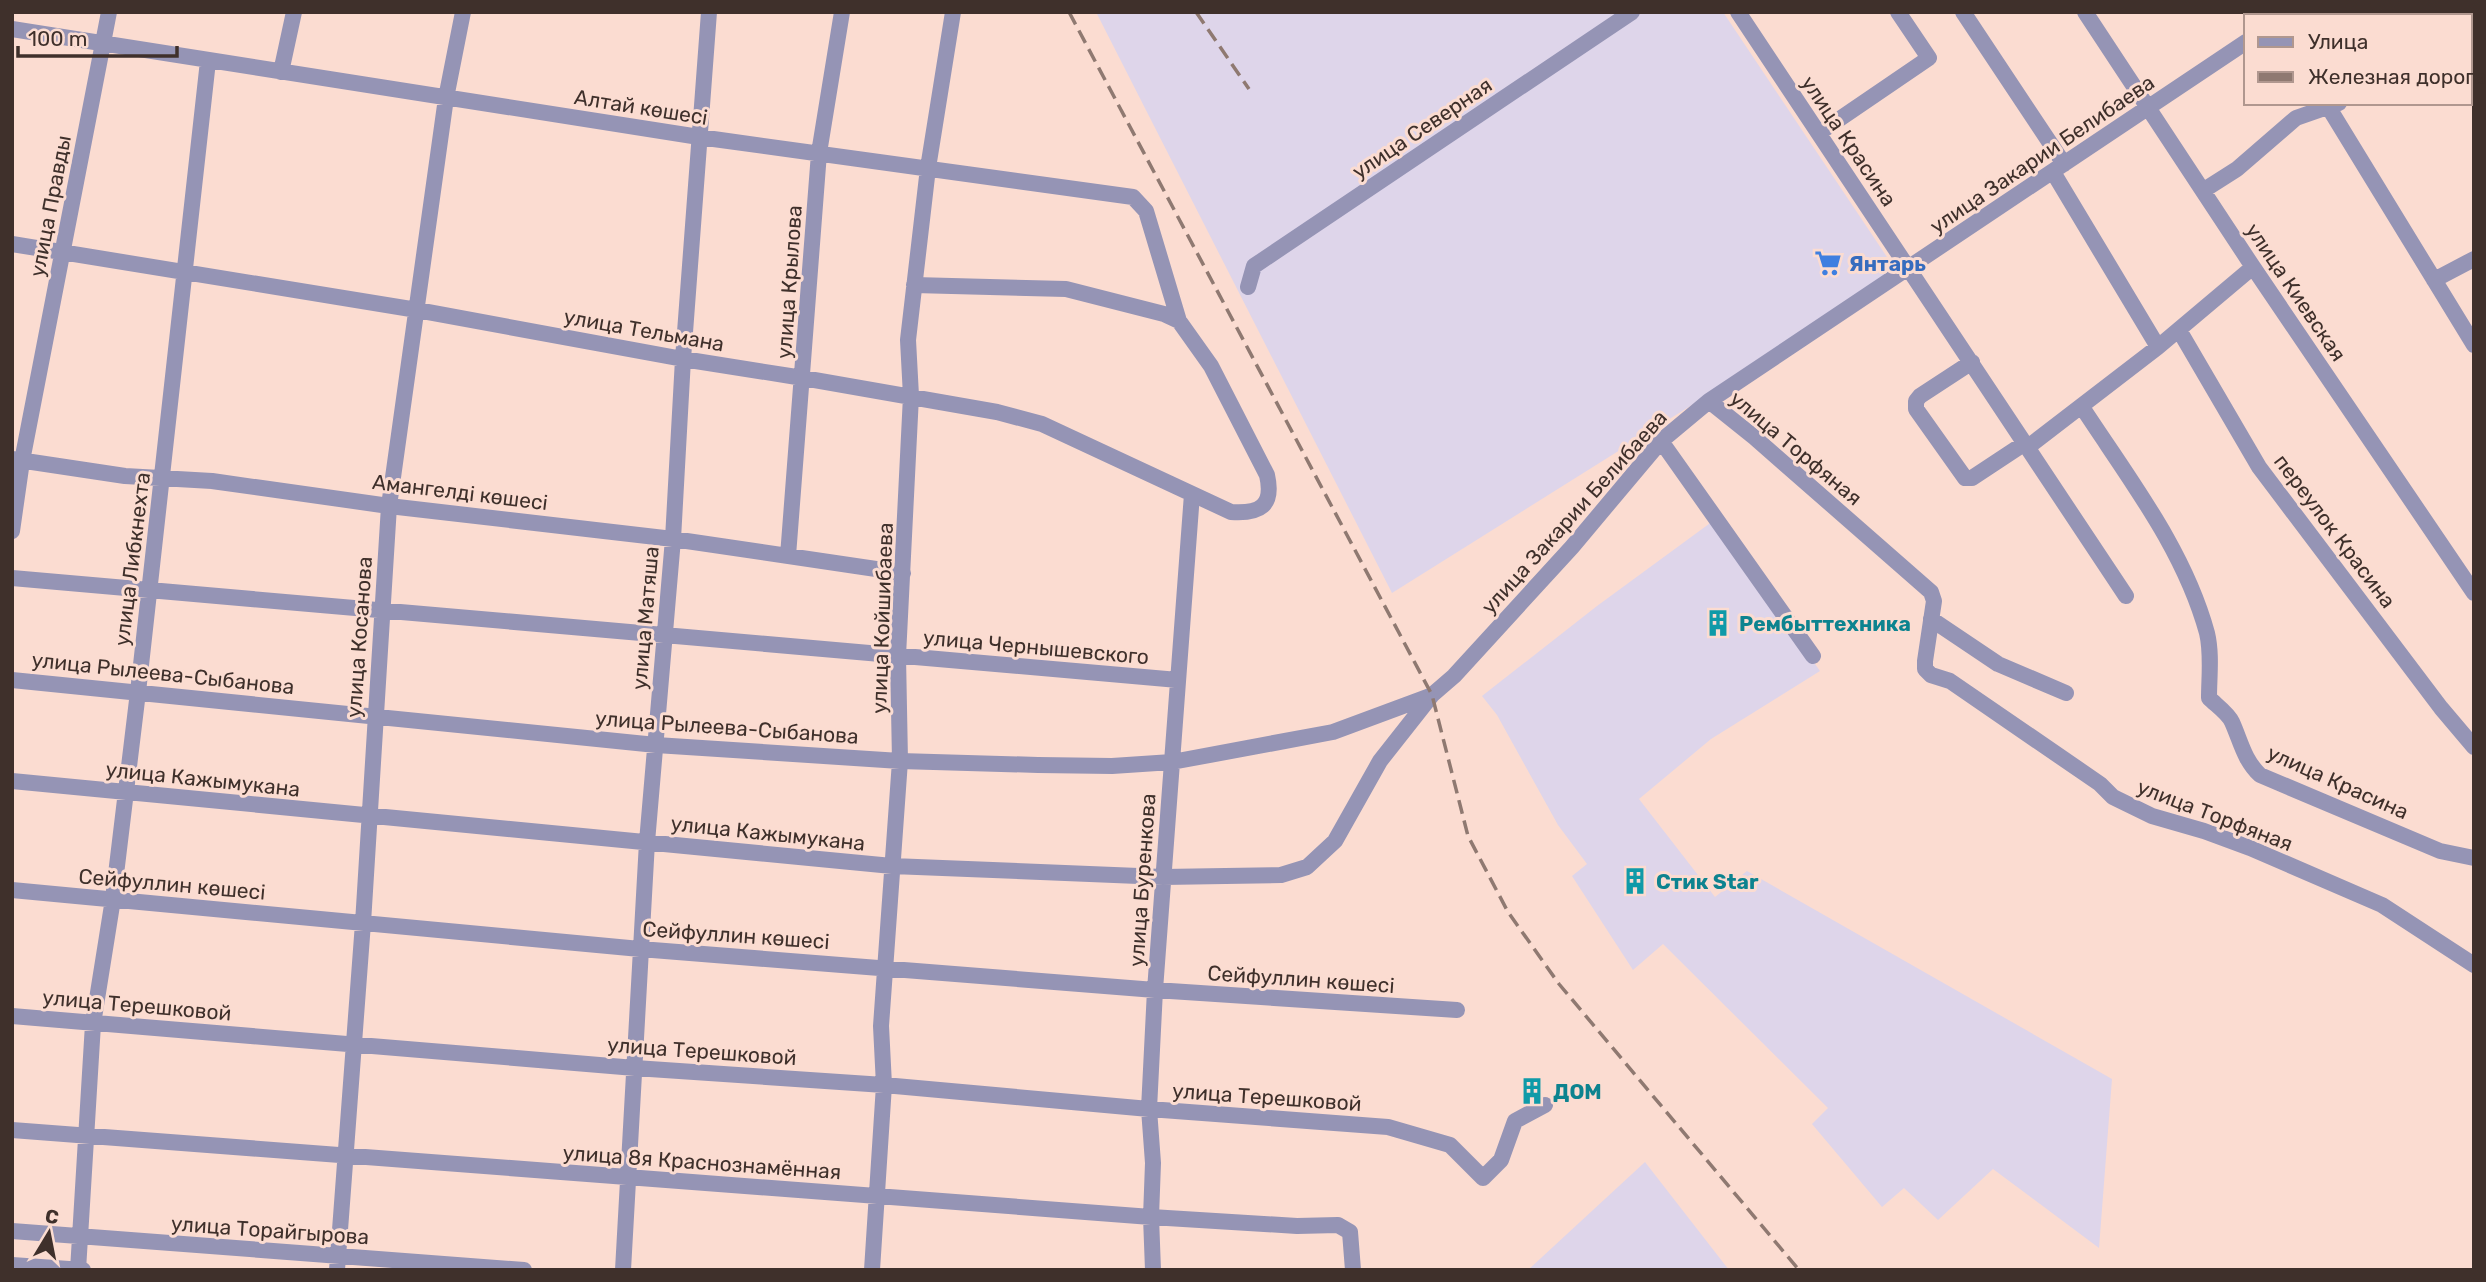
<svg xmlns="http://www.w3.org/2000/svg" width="2486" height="1282" viewBox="0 0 2486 1282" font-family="Rubik,sans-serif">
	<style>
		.industrial { fill: #ded5ea }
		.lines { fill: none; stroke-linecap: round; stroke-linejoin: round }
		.minor { stroke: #9594b5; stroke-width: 16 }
		.rail { stroke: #8f7971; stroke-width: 3.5; stroke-dasharray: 14 7; stroke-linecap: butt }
		.labels { text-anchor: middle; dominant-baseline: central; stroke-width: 6; stroke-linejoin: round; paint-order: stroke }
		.street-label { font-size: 21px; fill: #3f302b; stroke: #fbdcd1 }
		.shop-label { font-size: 21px; font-weight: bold; fill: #366cbe; stroke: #fbdcd1; text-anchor: start }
		.culture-label { font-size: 21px; font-weight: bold; fill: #0d838f; stroke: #fbdcd1; text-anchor: start }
	</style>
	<rect width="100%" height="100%" fill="#fbdcd1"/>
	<path class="industrial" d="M1096,12h627l176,263 -507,318z
		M1713,521l107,150 -109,68 -72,60 76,98 32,-26 365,208 -13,169 -106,-79 -55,51 -34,-32 -22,19 -70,-83 16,-16 -165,-164 -30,26 -61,-94 15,-12 -29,-39 -61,-110 -15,-19 115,-90z
		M1645,1162l84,108h-201z"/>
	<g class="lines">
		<path class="minor" d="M1738,12l388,584
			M1963,12l101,152
			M2085,12l168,255 221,326
			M2286,16l5,-4
			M12,29l687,108 434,60 13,14 33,110
			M2470,53l4,-3
			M281,72l13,-60
			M2329,108l145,237
			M1819,133l110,-75 -31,-46
			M2053,172l105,175
			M2204,190l33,-21 59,-51 43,-15
			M12,244l405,66 266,49 120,19 194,34 45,12 189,88c29,2 43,-6 36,-37l-56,-109 -32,-45 -15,-7 -98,-25 -152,-4
			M2434,280l40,-21
			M1248,287l6,-21 378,-254
			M2179,330l80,137 182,241 33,39
			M1972,362l-52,34 -4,5v8l49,69h7l53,-35
			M1709,401l45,36 177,155 3,9 -9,60v8l6,6 19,6 150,103 13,13 39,19 52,15 46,17 132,57 92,60
			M2082,407c47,72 102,142 125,226 5,21 2,44 2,65 7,7 19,15 23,24 9,20 12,38 28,53l180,76 34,7
			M1661,441l152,215
			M2028,447l130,-100 95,-80
			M12,459l113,17 87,5 177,25 284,33 230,34
			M12,531l10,-70 87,-449
			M788,556l31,-403 23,-141
			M12,578l1166,102
			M1931,619l67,45 68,29
			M12,680l644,65 244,16 138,4 74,1 60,-4 161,-30 97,-36
			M12,781l880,85 271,11 118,-2 26,-8 28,-26 45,-80 52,-66 22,-19 118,-129 89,-106 48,-40 537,-359
			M12,890l628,59 515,41 302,20
			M12,1016l623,52 249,17 265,24 239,18 62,18 33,33 18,-18 14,-39 30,-16
			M12,1130l1139,87 146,9 41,-1 12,7 3,38
			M12,1231l512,39
			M12,1265l71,5
			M78,1270l15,-246 20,-125 25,-207 70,-631
			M337,1270l26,-347 26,-417 57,-408 17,-86
			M623,1270l24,-428 26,-303 10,-180 26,-347
			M872,1270l12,-185 -3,-59 19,-265 -2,-105 13,-260 -3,-56 20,-172 25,-156
			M1153,1270l-2,-53 2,-54 -4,-54 6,-119 37,-496"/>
		<path class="rail" d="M1069,12l363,683 36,141 40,76 51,72 240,286
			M1196,12l53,77"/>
	</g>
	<defs>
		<symbol id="supermarket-bare" viewBox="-9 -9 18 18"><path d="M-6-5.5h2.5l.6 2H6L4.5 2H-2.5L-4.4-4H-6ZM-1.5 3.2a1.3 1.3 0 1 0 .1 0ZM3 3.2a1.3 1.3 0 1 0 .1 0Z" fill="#3f7fe0" stroke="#fbdcd1" stroke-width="2.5" paint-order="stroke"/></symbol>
		<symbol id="building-bare" viewBox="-9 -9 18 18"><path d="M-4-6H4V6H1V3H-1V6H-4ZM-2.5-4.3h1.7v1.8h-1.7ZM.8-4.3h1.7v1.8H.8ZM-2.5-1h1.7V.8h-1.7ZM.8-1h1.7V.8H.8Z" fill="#0f9aa8" stroke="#fbdcd1" stroke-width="2.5" paint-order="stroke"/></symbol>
	</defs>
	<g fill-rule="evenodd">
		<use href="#supermarket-bare" x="1809" y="244" width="38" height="38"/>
		<use href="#building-bare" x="1699" y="604" width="38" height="38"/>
		<use href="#building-bare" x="1616" y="862" width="38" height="38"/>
		<use href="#building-bare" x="1513" y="1072" width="38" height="38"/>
	</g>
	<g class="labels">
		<g class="street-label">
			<text transform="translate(641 107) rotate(9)">Алтай көшесі</text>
			<text transform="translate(1422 128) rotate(-34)">улица Северная</text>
			<text transform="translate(1849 141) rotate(56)">улица Красина</text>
			<text transform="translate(2042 154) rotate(-34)">улица Закарии Белибаева</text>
			<text transform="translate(50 206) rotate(-79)">улица Правды</text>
			<text transform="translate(789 282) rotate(-86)">улица Крылова</text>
			<text transform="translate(2296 292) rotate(56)">улица Киевская</text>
			<text transform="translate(644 330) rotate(10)">улица Тельмана</text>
			<text transform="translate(1796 448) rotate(40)">улица Торфяная</text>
			<text transform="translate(460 492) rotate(7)">Амангелді көшесі</text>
			<text transform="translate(1574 512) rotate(-48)">улица Закарии Белибаева</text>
			<text transform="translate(2335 531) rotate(53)">переулок Красина</text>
			<text transform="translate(132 559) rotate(-83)">улица Либкнехта</text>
			<text transform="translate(645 618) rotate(-85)">улица Матяша</text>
			<text transform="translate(882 618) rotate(-88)">улица Койшибаева</text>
			<text transform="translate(359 637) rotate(-86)">улица Косанова</text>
			<text transform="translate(1036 647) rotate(5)">улица Чернышевского</text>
			<text transform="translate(163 673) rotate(6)">улица Рылеева-Сыбанова</text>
			<text transform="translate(727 727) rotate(4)">улица Рылеева-Сыбанова</text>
			<text transform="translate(203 779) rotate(6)">улица Кажымукана</text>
			<text transform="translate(2338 782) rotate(24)">улица Красина</text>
			<text transform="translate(2215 815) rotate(21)">улица Торфяная</text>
			<text transform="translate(768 833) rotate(6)">улица Кажымукана</text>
			<text transform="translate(1142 880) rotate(-86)">улица Буренкова</text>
			<text transform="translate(172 884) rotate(5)">Сейфуллин көшесі</text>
			<text transform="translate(736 935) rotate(4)">Сейфуллин көшесі</text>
			<text transform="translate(1301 979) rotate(4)">Сейфуллин көшесі</text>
			<text transform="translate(137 1005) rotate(5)">улица Терешковой</text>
			<text transform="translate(702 1051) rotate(4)">улица Терешковой</text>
			<text transform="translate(1267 1097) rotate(4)">улица Терешковой</text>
			<text transform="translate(702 1162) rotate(4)">улица 8я Краснознамённая</text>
			<text transform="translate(270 1230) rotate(4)">улица Торайгырова</text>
		</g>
		<g class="shop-label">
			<text x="1849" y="263">Янтарь</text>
		</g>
		<g class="culture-label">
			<text x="1739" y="623">Рембыттехника</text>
			<text x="1656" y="881">Стик Star</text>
			<text x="1553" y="1091">ДОМ</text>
		</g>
	</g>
	<rect width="2486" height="1282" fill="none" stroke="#3f302b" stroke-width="28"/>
	<rect x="2244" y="14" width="228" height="91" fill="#fbdcd1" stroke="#b0978f" stroke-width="2"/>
	<rect x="2258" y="37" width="35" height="10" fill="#9594b5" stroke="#b0978f" stroke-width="2"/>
	<text x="2308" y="49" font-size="21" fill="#3f302b">Улица</text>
	<rect x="2258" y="72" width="35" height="10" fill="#8f7971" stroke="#b0978f" stroke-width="2"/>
	<text x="2308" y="84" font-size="21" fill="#3f302b">Железная дорога</text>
	<g transform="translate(49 1233) rotate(10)" stroke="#fbdcd1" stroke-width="5" paint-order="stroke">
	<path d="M0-5L12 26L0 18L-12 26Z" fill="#3f302b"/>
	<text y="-10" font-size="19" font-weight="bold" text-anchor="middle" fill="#3f302b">С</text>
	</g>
	<path d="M18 46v10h159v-10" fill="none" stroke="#3f302b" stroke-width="3.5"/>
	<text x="28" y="46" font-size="21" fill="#3f302b" stroke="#fbdcd1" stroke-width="5" paint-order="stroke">100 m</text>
</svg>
